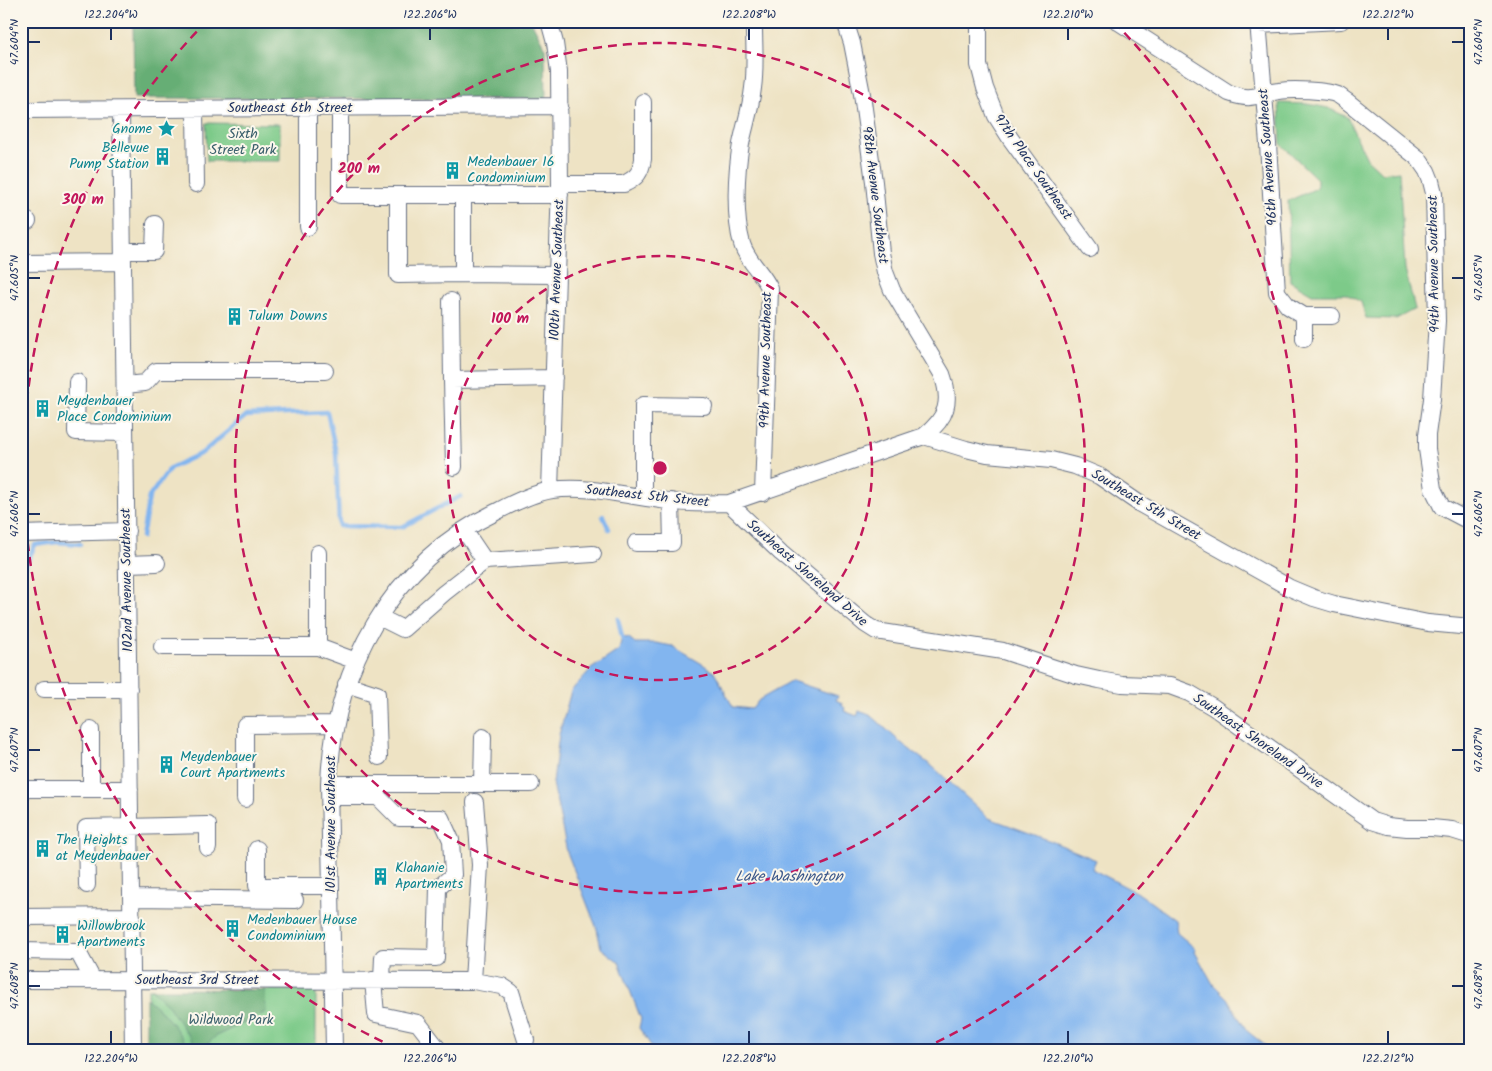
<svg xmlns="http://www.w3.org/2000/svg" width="1492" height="1071" viewBox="0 0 1492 1071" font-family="Kalam,sans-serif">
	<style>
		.green { fill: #7dca89; stroke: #4c7c74 }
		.forest { fill: #66ae75; stroke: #406e6a }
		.water { fill: #82b5ef; stroke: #4e72a6 }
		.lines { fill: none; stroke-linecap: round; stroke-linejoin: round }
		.stream { stroke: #82b5ef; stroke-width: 4.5 }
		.minor-casing { stroke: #656e82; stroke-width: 18 }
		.minor { stroke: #fff; stroke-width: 16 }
		.ticks { fill: none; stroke: #1b2f5e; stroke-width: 2 }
		.ring { fill: none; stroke: #c2185b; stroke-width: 2.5; stroke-dasharray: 9 6 }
		.labels { text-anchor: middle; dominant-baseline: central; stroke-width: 4; stroke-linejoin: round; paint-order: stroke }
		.street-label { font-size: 14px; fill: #1b2f5e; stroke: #fbf7ec }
		.culture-label { font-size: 14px; fill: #0d838f; stroke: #fbf7ec; text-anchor: start }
		.park-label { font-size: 14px; fill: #385e6b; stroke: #fbf7ec }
		.water-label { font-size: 15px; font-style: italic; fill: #3a578a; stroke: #fbf7ec }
		.centre { fill: #c2185b; stroke: #fbf7ec; stroke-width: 2.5 }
		.ring-label { font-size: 15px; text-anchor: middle; font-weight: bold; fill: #c2185b; stroke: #fbf7ec; stroke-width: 4; stroke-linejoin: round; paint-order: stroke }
		.neatline { fill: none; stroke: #1b2f5e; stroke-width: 2 }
		.ticks-label { font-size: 12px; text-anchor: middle; fill: #1b2f5e }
	</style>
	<rect width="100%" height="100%" fill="#fbf7ec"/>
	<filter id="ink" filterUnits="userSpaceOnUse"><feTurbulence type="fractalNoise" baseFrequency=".02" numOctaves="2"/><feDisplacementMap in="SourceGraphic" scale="10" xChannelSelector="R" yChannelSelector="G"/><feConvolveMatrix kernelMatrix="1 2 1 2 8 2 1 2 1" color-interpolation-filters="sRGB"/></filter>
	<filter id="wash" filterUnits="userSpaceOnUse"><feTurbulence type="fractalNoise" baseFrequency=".0096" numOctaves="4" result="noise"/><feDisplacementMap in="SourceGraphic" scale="20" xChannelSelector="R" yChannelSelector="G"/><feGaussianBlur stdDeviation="1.12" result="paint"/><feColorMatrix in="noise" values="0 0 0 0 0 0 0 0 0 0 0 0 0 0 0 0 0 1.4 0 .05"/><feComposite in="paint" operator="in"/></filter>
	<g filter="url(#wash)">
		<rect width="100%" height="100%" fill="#eee3c4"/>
		<path class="green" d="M1279,103l29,1 20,4 19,9 20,42 15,14 17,-2 6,98 10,40 -19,10 -30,-1 -5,-16 -15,-8h-34l-22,-13 -2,-80 29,-13v-9l-36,-35z
			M206,123l74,1v37h-73z
			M148,989l168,1v60h-168z"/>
		<path class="forest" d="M531,21l14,27 1,51 -412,-1 -1,-76z
			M151,989l114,1 1,22 -50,24 -15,14h-3l-31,-46z
			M146,998c19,15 31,30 43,52h-43z"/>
		<path class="water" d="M622,637l7,1 6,5h21l16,3 32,19 11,8 18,34 19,2 7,-9 33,-19 46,15 -2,4 6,3v2l3,3 -1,3 13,5 2,-5 13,5 28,26 33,25 56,51 62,23 45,19 -4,9 49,26 34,25 2,13 19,16 -1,3 18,32 14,14 20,33 24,19h-617l-15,-22 2,-9 -22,-57 -18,-14 -4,-19 -30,-77 -14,-69 6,-48 12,-44 20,-22 28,-19z"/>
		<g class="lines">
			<path class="stream" d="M603,516l6,13
				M142,537l7,-40 21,-29 32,-15 44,-37 81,-4 9,40 3,74 63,1 59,-31
				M21,575l14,-30 22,-3 23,2
				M618,619l4,18 2,5"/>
		</g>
	</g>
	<g filter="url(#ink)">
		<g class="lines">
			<defs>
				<path id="minor" d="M549,21l6,22 4,29 1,112 -10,306
					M845,21l7,22 10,51 12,88 7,71 4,19 7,18 50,84c10,28 5,44 -18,62
					M979,21v44l6,23 11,28 14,22 80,111
					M1117,21l112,72c25,9 27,1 50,-2 12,-2 48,-1 59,4 3,2 7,5 10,7l70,56 9,13 4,10 3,12 3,128 -5,78 -5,36v14l6,40 9,18 21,11 8,2
					M1258,21l10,123 9,148 11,14 16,10v23
					M1258,25l83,-4
					M754,26c0,21 2,41 -1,62 -2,19 -8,37 -12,56 -5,29 -7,72 1,100 5,17 21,29 28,45l-7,204
					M308,108v119
					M340,108v87h123v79l-65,1v-80
					M195,109l1,75
					M21,110l539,-4
					M121,110l12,940
					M560,184h64c13,-6 17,-12 19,-25v-57
					M463,195h97
					M21,221h7
					M123,251h31l1,-27
					M21,263l102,-1
					M463,274l94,1
					M451,301l1,79
					M1304,316h28
					M77,382l-1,50 49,1
					M125,385l20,-2 11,-12h169
					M454,467l-2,-87 102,-2
					M643,497v-92l61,1
					M729,503l52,50 84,71 11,7 127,20 73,24 23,5 23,4 48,2 19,7 24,14 159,114 16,5 19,2h25l20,2 19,6
					M464,530l21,31 108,-7
					M21,534l106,-3
					M636,543h36l-1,-42
					M318,553v94l38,14
					M127,564l30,-1
					M379,617l24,12 41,-36 41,-32
					M162,647h156
					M346,684l31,10 2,63
					M44,689h85
					M91,730v59
					M329,784h202
					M482,784l1,-47
					M21,789h109
					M330,797h48l21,21h42l10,22 2,35 -15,13 -2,70 -53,-1 -1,23
					M245,799v-74l91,-1
					M257,849v37h74
					M87,885l-1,-57 122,-3v23
					M132,898l163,2
					M21,917l111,-1
					M21,951l57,1 15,28
					M21,980l452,1 29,5 9,6 15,48
					M373,980l3,34 42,9 21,27
					M473,981l7,-116 -5,-63
					M334,1050l-5,-266c4,-114 62,-222 167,-272 17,-9 37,-19 56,-22 37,-5 72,6 109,10 23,4 45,4 68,3l195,-67 42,13 21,5 64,6 24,6 24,10 41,28 150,84 24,10 20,6 94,19 43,4"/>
			</defs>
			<use href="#minor" class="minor-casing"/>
			<use href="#minor" class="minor"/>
		</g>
	</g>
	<path class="ticks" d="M111,28v12M430,28v12M749,28v12M1068,28v12M1388,28v12M28,42h12M1452,42h12M28,278h12M1452,278h12M28,514h12M1452,514h12M28,750h12M1452,750h12M28,986h12M1452,986h12M111,1031v13M430,1031v13M749,1031v13M1068,1031v13M1388,1031v13"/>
	<g class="ring">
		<circle cx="660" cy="468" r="212"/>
		<circle cx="660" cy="468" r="425"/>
		<path d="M396 1048A637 637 0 0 1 206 22M1114 22A637 637 0 0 1 924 1048"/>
	</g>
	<defs>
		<symbol id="sight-bare" viewBox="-9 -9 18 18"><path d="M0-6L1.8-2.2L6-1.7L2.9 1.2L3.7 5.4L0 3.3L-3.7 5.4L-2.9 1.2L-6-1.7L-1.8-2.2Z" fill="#0f9aa8" stroke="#fbf7ec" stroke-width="2.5" paint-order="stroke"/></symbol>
		<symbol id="building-bare" viewBox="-9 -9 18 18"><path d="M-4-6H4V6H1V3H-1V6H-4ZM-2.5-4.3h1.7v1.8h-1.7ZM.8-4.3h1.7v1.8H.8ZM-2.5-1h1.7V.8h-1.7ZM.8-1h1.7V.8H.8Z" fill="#0f9aa8" stroke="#fbf7ec" stroke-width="2.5" paint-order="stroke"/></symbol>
	</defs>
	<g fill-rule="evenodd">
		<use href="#sight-bare" x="154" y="116" width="25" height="25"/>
		<use href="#building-bare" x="150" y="144" width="25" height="25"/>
		<use href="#building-bare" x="440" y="158" width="25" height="25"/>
		<use href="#building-bare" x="222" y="304" width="25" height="25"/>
		<use href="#building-bare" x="30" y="396" width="25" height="25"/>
		<use href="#building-bare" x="154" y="752" width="25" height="25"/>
		<use href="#building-bare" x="30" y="836" width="25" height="25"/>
		<use href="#building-bare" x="368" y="864" width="25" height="25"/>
		<use href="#building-bare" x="220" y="916" width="25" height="25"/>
		<use href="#building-bare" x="50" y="922" width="25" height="25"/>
	</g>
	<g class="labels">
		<g class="street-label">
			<text x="290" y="108">Southeast 6th Street</text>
			<text transform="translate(1268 157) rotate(-94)">96th Avenue Southeast</text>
			<text transform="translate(1033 167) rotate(55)">97th Place Southeast</text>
			<text transform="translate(875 195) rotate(83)">98th Avenue Southeast</text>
			<text transform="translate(1434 264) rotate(-91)">94th Avenue Southeast</text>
			<text transform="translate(557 270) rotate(-88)">100th Avenue Southeast</text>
			<text transform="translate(766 360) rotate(-89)">99th Avenue Southeast</text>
			<text transform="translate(647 496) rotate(6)">Southeast 5th Street</text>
			<text transform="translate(1146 505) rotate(31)">Southeast 5th Street</text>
			<text transform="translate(807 573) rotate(41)">Southeast Shoreland Drive</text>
			<text transform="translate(127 580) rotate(-91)">102nd Avenue Southeast</text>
			<text transform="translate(1258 741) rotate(35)">Southeast Shoreland Drive</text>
			<text transform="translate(331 824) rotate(-90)">101st Avenue Southeast</text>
			<text x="197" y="980">Southeast 3rd Street</text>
		</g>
		<g class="culture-label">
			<text x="152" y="129" text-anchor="end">Gnome</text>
			<text x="149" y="148" text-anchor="end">Bellevue<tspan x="149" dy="16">Pump Station</tspan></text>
			<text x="467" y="162">Medenbauer 16<tspan x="467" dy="16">Condominium</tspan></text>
			<text x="248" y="316">Tulum Downs</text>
			<text x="57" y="401">Meydenbauer<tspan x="57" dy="16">Place Condominium</tspan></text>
			<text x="180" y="757">Meydenbauer<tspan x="180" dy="16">Court Apartments</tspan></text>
			<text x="56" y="840">The Heights<tspan x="56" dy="16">at Meydenbauer</tspan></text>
			<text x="395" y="868">Klahanie<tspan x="395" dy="16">Apartments</tspan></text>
			<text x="247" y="920">Medenbauer House<tspan x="247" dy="16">Condominium</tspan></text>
			<text x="77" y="926">Willowbrook<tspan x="77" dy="16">Apartments</tspan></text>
		</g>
		<g class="park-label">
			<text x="243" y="134">Sixth<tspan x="243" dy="16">Street Park</tspan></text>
			<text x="231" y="1020">Wildwood Park</text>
		</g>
		<g class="water-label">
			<text x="789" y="877">Lake Washington</text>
		</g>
	</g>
	<circle cx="660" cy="468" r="8" class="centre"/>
	<g class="ring-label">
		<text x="359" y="173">200 m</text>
		<text x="83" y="204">300 m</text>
		<text x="510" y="323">100 m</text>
	</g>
	<rect width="1492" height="1071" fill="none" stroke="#fbf7ec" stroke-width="55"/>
	<rect x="28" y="28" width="1436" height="1016" class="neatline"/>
	<g class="ticks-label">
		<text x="111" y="18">122.204°W</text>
		<text x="430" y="18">122.206°W</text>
		<text x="749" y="18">122.208°W</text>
		<text x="1068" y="18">122.210°W</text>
		<text x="1388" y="18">122.212°W</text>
		<text transform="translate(1478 42) rotate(-90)" y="4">47.604°N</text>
		<text transform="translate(14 42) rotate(-90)" y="4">47.604°N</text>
		<text transform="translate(1478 278) rotate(-90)" y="4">47.605°N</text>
		<text transform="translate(14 278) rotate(-90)" y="4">47.605°N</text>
		<text transform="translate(1478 514) rotate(-90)" y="4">47.606°N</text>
		<text transform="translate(14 514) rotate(-90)" y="4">47.606°N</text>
		<text transform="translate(1478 750) rotate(-90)" y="4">47.607°N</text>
		<text transform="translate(14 750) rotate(-90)" y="4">47.607°N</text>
		<text transform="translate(1478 986) rotate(-90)" y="4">47.608°N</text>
		<text transform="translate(14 986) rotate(-90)" y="4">47.608°N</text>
		<text x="111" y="1062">122.204°W</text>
		<text x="430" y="1062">122.206°W</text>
		<text x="749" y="1062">122.208°W</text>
		<text x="1068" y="1062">122.210°W</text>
		<text x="1388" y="1062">122.212°W</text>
	</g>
</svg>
